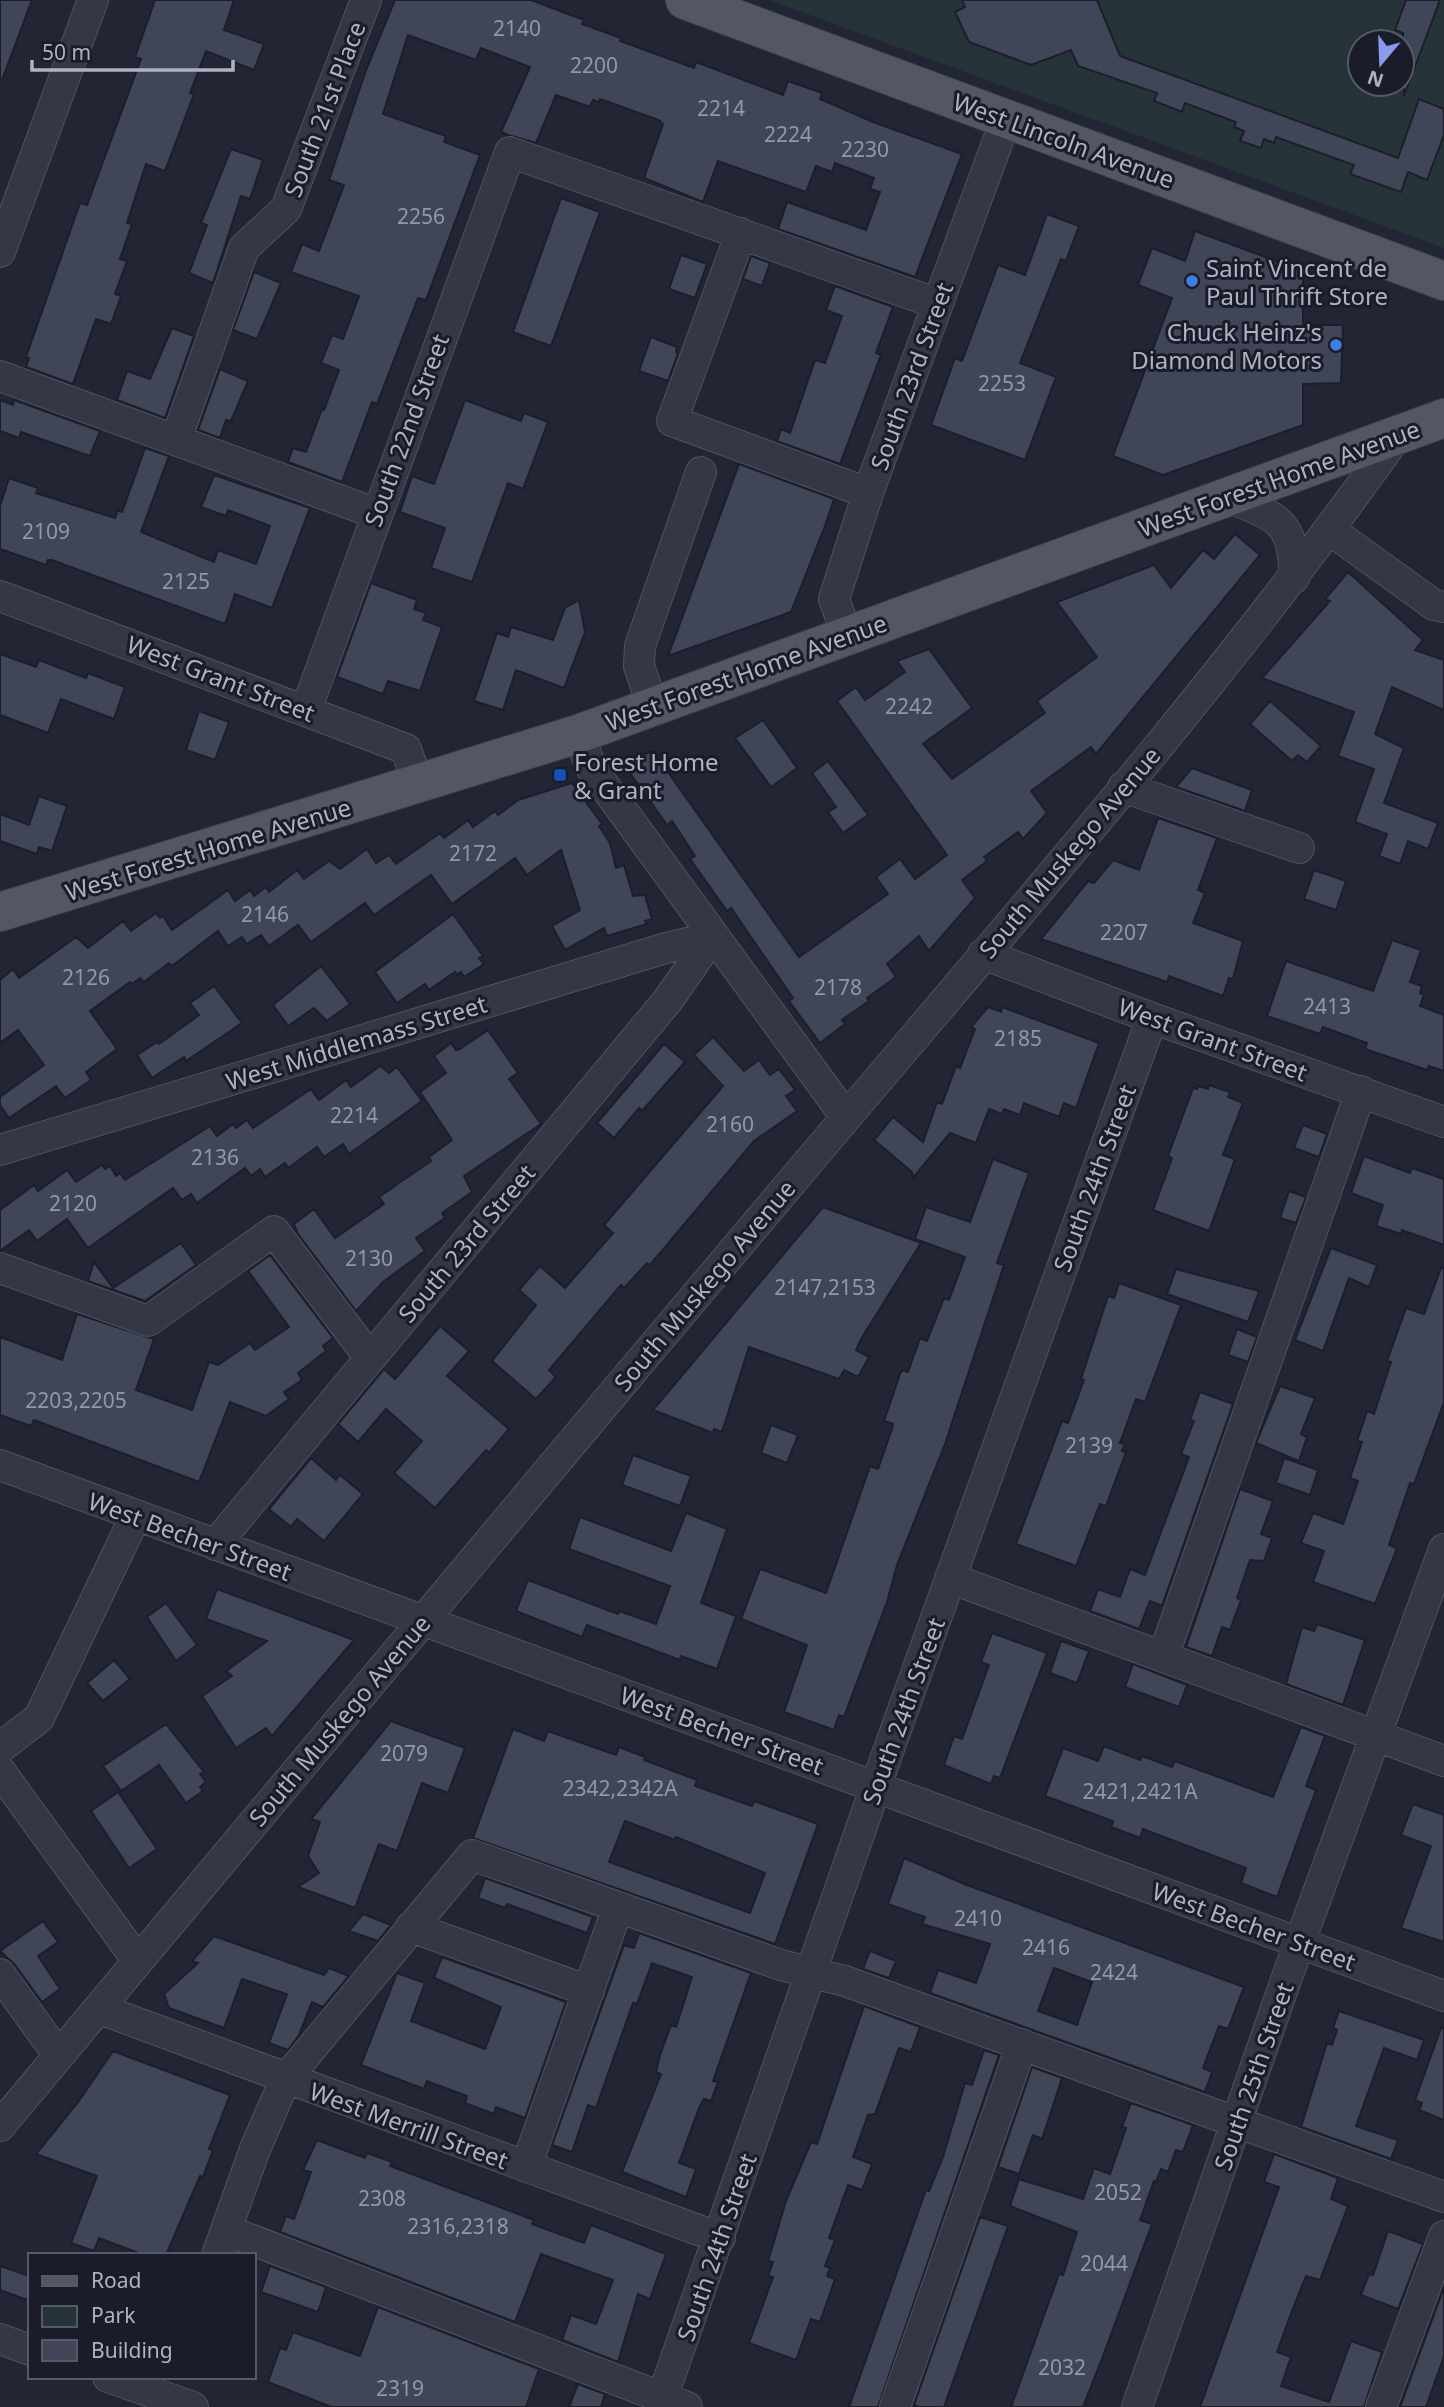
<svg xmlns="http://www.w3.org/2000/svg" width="1444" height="2407" viewBox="0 0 1444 2407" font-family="'Noto Sans',sans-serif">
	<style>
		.green { fill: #263338; fill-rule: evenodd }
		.building { fill: #404557; stroke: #1c1f2b; stroke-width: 2; fill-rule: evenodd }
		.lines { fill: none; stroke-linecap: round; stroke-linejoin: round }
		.minor-casing { stroke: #4f5260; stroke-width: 32 }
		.major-casing { stroke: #3e414e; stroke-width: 40 }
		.minor { stroke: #343845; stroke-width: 30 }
		.major { stroke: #525665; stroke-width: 38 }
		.shop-dot { fill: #3f7fe0; stroke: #1a1d29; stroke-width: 2.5 }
		.transit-dot { fill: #1a4fb4; stroke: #1a1d29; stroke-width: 2.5 }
		.labels { text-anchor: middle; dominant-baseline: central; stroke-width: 6; stroke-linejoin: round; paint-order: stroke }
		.number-label { font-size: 21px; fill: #9397a7 }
		.street-label { font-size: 24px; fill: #afb2c2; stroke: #1a1d29 }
		.poi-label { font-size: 24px; fill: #afb2c2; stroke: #1a1d29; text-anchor: start }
	</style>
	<rect width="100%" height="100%" fill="#212534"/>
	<path class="green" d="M769,0h675v248zM1360,42h42v42h-42z"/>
	<path class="building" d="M0,0h32l-30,80h-2z
		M155,0h79l-10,30 40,14 -10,26 -48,-19 -16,42 4,1 -29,77 -19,-7 -19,59 5,1 -12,35 7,2 -12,33 6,2 -10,28 -15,-5 -23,65 -47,-17 3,-9 -3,-1 54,-154 7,2 54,-146 -6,-2z
		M395,0h136l53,20 -2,4 39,14 -1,3 74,27 2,-6 87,33 5,-14 34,12 -2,6 53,23 89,32 -47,123 -137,-48 9,-27 79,28 14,-38 -10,-3 4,-11 -39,-15 -3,9 -16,-6 -10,26 -88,-31 -15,41 -59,-24 19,-54 -4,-4 -59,-21 -1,3 -6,-2 -3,7 -34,-12 -20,48 -28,-8 -7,-3 29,-65 -49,-19 -5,12 -68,-25 -25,79 63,22 -2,6 36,13 -54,145 -8,-2 -41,106 -5,-2 -30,80 -54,-20 5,-14 13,4 16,-43 2,1 15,-40 -18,-7 11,-28 11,4 16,-43 -68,-24 11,-28 17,7 25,-66 -15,-5 37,-110z
		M962,0h135l23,56 278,102 21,-59 25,10v26l-17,45 -19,-8 -7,20 -51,-18 4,-9 -78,-28 -2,6 -10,-4 -3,9 -21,-7 4,-10 -10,-4 2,-5 -51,-19 -3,9 -28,-11 3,-8 -79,-27 -7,-16 -40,15 -62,-23 -14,-30 10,-5z
		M1406,0h34l-36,96 -1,-63 -8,-3z
		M231,149l32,11 -13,39 -9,-3 -28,87 -24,-10 18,-48 -6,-2z
		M561,198l39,14 -49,134 -38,-14z
		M1047,214l32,12 -13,35 -5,-2 -41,104 36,14 -31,83 -94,-35 24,-67 7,3 36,-96 27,10z
		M1195,231l108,40v54h40l-2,58 -38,1v41l-140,50 -50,-19 59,-158 -34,-13 14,-37 33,13z
		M681,255l26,9 -12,34 -26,-9z
		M751,256l19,7 -8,23 -19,-7z
		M254,272l27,11 -24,56 -24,-9z
		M835,286l58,21 -17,46 5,2 -41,109 -63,-23 4,-12 9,4 25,-73 10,3 17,-47 -16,-6z
		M172,328l22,8 -29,82 -48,-18 10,-29 23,8z
		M651,337l26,10 -1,5 2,1 -10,28 -29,-10z
		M220,369l28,12 -17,40 -5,-1 -6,18 -22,-8z
		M0,400l13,5 1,-5 86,31 -10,25 -69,-24 -2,6 -19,-7z
		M465,400l56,21 3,-8 24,9 -25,67 -15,-6 -36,99 -41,-14 14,-40 -45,-16 12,-36 22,8z
		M145,448l24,8 -28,76 73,30 4,-12 38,14 14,-38 -42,-16 -2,6 -25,-9 13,-32 96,33 -38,100 -37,-14 -10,30 -173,-64h-4l-2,5 -46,-16v-43l9,-28 29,10 -2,5 79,25 3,-8 4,2z
		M739,464l95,35 -9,27 -34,86 -123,44z
		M1235,534l25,21 -164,199 -5,-7 -60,44 16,22 -24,26 -5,-7 -34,25 3,4 -25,19 13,18 -46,53 -10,-15 -32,28 9,13 -29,21 2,3 -27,19 3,4 -25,19 -31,-42 4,-3 -62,-90 -4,3 -37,-52 5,-3 -23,-35 -5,4 -45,-63 31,-11 146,206 89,-63 -12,-17 24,-18 15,20 32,-24 -110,-154 19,-14 9,13 40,-28 -8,-11 32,-12 43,59 -49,36 29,35 93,-66 -8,-12 60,-44 -40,-55 97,-37 17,23 32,-38 11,9z
		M1348,572l75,68 -8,10 29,10v50l-52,-23 -17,47 29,14 -20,55 54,20 -10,26 -20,-8 -8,23 -21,-8 8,-22 -32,-12 19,-53 -36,-13 16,-44 -92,-34 68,-77 -5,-2z
		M371,583l46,17 -3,9 12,4 -3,7 19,7 -22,64 -32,-10 -5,13 -46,-17z
		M579,600l6,32 -21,56 -48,-18 -13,40 -29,-9 23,-68 11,4 3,-10 42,13 12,-32z
		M0,654l36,13 3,-7 47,18 2,-5 37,14 -11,32 -53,-20 -13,34 -48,-18z
		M1270,701l51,45 -14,16 -9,-7 -6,6 -42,-37z
		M199,711l30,11 -14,38 -29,-10z
		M763,720l34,48 -26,19 -36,-49z
		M828,761l40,54 -25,18 -15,-21 8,-5 -24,-34z
		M1192,768l60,22 -7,21 -69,-24z
		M572,783l30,41 -3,2 11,17 6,25 8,-3 9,31 12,-1 7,24 -7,2 2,3 -40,12 -3,-8 -39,22 -13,-24 28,-16 -19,-60 -34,25 -12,-17 -63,46 -21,-29 -57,40 -9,-12 -54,39 -13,-17 -29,21 -8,-11 -14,9 -5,-7 -14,9 -10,-15 -46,35 -3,-3 -25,19 -4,-4 -8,6 -2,-2 -40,29 27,38 -31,23 5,8 -26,18 -9,-12 -47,32 -9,-13v-8l44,-32 -26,-35 -18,13v-63l13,-11 6,9 57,-41 12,11 35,-27 8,10 25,-18 4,5 3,-2 9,14 56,-40 7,11 15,-11 4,6 12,-9 3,5 28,-22 7,9 25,-18 11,8 27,-20 9,14 13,-8 7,9 44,-31 4,5 24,-18 5,7 22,-16 3,4 20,-15z
		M39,796l28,10 -15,45 -13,-4 -2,7 -37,-13v-27l29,11z
		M1158,818l59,20 -19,52 7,3 -12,30 50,18 -10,38 -4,-1 -6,18 -54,-20 -2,6 -126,-43 47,-58 6,2 19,-23 26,10z
		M1314,870l32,11 -10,29 -32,-11z
		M453,914l30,42 -4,2 5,6 -20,13 -3,-5 -4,3 -2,-3 -26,18 -4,-6 -28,19 -22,-31z
		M1392,940l29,10 -11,32 12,4 -2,7 4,2 -4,11 24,9v56l-15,-5 -2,4 -62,-21 2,-6 -44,-16 -3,7 -53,-18 19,-55 87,30z
		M321,966l29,38 -23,17 -13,-13 -26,18 -15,-21z
		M214,986l28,37 -56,38 -2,-4 -32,21 -15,-23 20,-13 2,2 40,-29 -9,-12z
		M988,1007l13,5 1,-5 97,36 -23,65 -12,-5 -5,14 -35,-14 -4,12 -16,-6 -2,5 -13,-5 -13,34 -26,-10 -37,45 -1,-6 -38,-32 19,-23 30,25 14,-40 5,2 14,-38 4,2 15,-39 -4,-2z
		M488,1030l30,43 -9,6 32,45 -77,52 8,16 -30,21 3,5 -29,20 9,13 -42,31 -27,29 -58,-77 -4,-10 20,-15 21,29 49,-34 -5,-7 52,-36 -2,-4 23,-17 -32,-48 26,-19 -12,-17 17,-13 5,7 4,-1z
		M713,1037l31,34 15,-11 11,15 9,-6 16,21 -9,6 11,15 -43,30 -104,124 -3,-2 -23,25 -3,-3 -72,85 7,7 -20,22 -44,-38 44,-56 -17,-15 21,-24 25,22 48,-55 -9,-8 119,-139 -29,-31z
		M664,1044l21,18 -43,49 -3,-3 -25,30 -17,-15z
		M380,1066l9,7 8,-6 25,34 -73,53 -6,-10 -19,13 -7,-10 -29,21 -3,-5 -20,14 -5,-8 -9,7 -6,-8 -48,35 -6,-9 -9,6 -9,-12 -85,60 -21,-29 -30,22 -8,-11 -29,21v-41l34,-25 4,6 29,-21 9,12 26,-17 3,4 5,-3 6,10 4,-3 5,7 85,-54 7,10 16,-12 3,4 11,-8 6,8 58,-39 8,11 27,-20 5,7z
		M1209,1085l21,7 -2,5 15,6 -20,52 12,4 -26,72 -56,-21 19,-52 -4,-2 25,-68 4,1 1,-3 10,3z
		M1303,1125l24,9 -8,23 -25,-9z
		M1364,1156l46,17 2,-5 32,11v66l-42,-15 -1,4 -25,-8 7,-21 -32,-12z
		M993,1159l36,14 -32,90 7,2 -59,179 -48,121 -10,37 -43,115 -5,-2 -5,15 -50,-18 23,-67 -66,-26 19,-50 66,24 44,-127 8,3 14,-40 1,-5 -9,-3 16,-47 2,-4 6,2 12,-34 7,3 17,-43 5,2 16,-43 -50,-18 11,-32 44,15z
		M1289,1191l17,6 -10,26 -16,-5z
		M823,1207l98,36 -60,96 -5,11 13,7 -11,20 -14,-7 -5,9 -90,-32 -27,85 -8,-3 -1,4 -60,-23z
		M181,1243l15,22 -51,36 -57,-20 6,-19 19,26z
		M1331,1248l46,17 -8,22 -20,-9 -26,73 -28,-11z
		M270,1255l63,83 -10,8 3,5 -28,22 4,7 -18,12 5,7 -23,17 -36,-14 -31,80 -165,-62 -3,6 -31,-11v-78l62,23 15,-46 77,25 -18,51 56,20 17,-48 9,3 32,-22 5,7 34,-23 -41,-56z
		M1441,1268h3v134l-30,82 -4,-1 -21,62 8,3 -22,56 -62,-22 11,-31 -23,-8 12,-30 30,11 15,-43 -8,-3 12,-36 -5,-1 10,-30 7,3 17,-52 -4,-1 19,-53 18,6z
		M1176,1269l83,22 -11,31 -81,-28z
		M1119,1283l62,22 -36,97 -9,-3 -16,44 5,1 -3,7 4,1 -20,54 -6,-2 -24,62 -60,-22 46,-123 6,2 16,-43 -3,-1 27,-83 6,2z
		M440,1326l29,25 -22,25 62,53 -20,24 -3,-3 -51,58 -41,-35 28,-32 -36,-32 -28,33 -20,-18 46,-55 11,10z
		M1237,1329l20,8 -9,25 -20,-7z
		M1280,1386l35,12 -14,36 6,3 -8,24 -43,-18z
		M1200,1392l33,12 -71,202 -12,-5 -11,28 -49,-18 8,-22 22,8 10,-28 15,6 44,-118 -8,-3 13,-33 -4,-1z
		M771,1425l27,10 -11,28 -26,-10z
		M633,1455l58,21 -11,30 -58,-21z
		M311,1458l25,22 4,-5 23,19 -39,47 -27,-22 -6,8 -22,-18z
		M1284,1458l34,12 -8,25 -34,-12z
		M1240,1489l33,12 -12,33 11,4 -8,23 -14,-1 -13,38 4,2 -11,30 -8,-3 -10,29 -26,-9z
		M686,1513l41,16 -26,74 35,13 -19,53 -36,-13 -1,4 -93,-35 -5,12 -66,-26 12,-31 90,34 1,-3 37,13 14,-38 -101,-37 11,-32 91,34z
		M217,1589l137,51 -82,96 -6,-8 -30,20 -34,-52 30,-20 -6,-5 41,-30 -61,-22z
		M166,1603l31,42 -21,16 -29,-44z
		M1317,1624l48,16 -22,65 -57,-21 16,-57 12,4z
		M992,1633l55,20 -47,125 -6,-2 -3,8 -47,-19 10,-29 8,3 27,-74 -8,-3z
		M1061,1641l28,10 -12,32 -27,-10z
		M114,1660l16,19 -27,22 -16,-18z
		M1133,1664l54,21 -8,22 -54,-20z
		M391,1721l74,27 -17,45 -26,-10 -25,68 -18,-7 -24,64 -57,-21 21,-14 -11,-17 12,-34 -9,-3z
		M166,1724l38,48 -4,2 6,8 -6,5 3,4 -17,12 -27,-38 -38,26 -18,-25z
		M1301,1727l24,9 -19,50 10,4 -39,107 -36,-14 5,-15 -103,-39 -3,9 -29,-11 2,-6 -68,-25 18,-48 35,13 6,-15 36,14 2,-4 30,11 3,-6 98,36z
		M513,1729l31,12 4,-10 68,24 3,-8 26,10 -1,3 53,20 -2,6 57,20 2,-5 64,23 -43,120 -302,-106zM625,1821l50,19 1,-3 89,36 -15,40 -141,-51z
		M118,1792l39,57 -28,19 -38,-57z
		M1413,1804l31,11v127l-43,-14 30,-82 -30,-11z
		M904,1858l63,27 277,102 -16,42 -9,-3 -16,42 9,4 -7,20 -275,-99 8,-23 38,13 14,-39 -68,-20 3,-7 -37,-13zM1054,1968l38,14 -15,43 -39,-14z
		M485,1878l108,39 -6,16 -80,-29 -2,4 -27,-10z
		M363,1914l28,11 -13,16 -29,-10z
		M43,1921l15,21 -20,14 22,33 -18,13 -28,-38 -14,-13z
		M639,1933l112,40 -38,108 5,1 -7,19 -7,-2 -5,9 -20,55 17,6 -10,28 -64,-25 39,-98 -5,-2 4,-17 11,-30 5,2 16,-50 -40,-14 -15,41 -4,-1 -37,105 -8,-3 -16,47 -20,-7 72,-200 10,3z
		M214,1936l110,39 5,-7 20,8 -26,31 -11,-5 -13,33 -11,15 -19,-7 18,-49 -45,-15 -18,49 -55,-20 -5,-14 34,-31 -6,-2z
		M870,1951l26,10 -7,17 -26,-9z
		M442,1957l124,45 -41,116 -29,-11 -2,7 -29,-11 2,-7 -40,-15 -3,8 -63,-24 36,-92 28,10 -14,38 74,28 16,-42 -67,-29z
		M864,2006l56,21 -9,25 -12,-4 -24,66 -7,1 -15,42 19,7 -10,26 -14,-5 -19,53 6,2 -10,26 5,2 -3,8 8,3 -15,43 -9,-3 -15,41 -47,-17 24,-66 -5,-1 5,-14 -5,-1 18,-60 25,-59 6,2z
		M1339,2011l85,29 -7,20 -33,-12 -28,78 42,14 -7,19 -90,-32 26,-84 5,2 5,-15 -4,-2z
		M1441,2028h3v92l-25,-10 3,-7 -7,-3z
		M984,2050l15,5 -121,352h-29l77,-217 3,1 14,-34 22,-74 7,2z
		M113,2051l117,44 -21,54 4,1 -10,27 -3,-1 -34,79h-22l-45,-17 -5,13 -23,-8 26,-67 -61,-22 43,-53z
		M1032,2067l30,11 -20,61 -9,-4 -14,39 -21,-7z
		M1131,2103l62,22 -10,27 -7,-2 -8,22 -7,-3 -5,13 -2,-1 -14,39 12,4 -49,132 -20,51h-72l48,-133 4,1 14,-43 -67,-26 9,-27 64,20 11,-31 16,6 16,-46 -4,-1z
		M317,2140l48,18 2,-5 25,9 -2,4 144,54 -2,4 52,19 7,-18 75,29 -16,45 -12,-5 -20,68 -56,-22 9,-25 25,9 17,-44 -72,-26 -26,68 -235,-90 6,-16 8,3 17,-47 -8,-2z
		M1274,2154l64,24 -7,21 17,7 -28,74 -14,-4 -14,35 -15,41 14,5 -10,29 48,16 22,-61 31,11 -18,55h-164l79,-220 -15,-5z
		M980,2217l28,9 -64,181h-25l-5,-2z
		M1388,2231l35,13 -25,65 -37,-14 8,-21 4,1z
		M0,2266l30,10v25l-30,-11z
		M270,2266l56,21 -8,25 -57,-20z
		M1444,2287v69l-18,51h-26z
		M378,2307l161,62 -13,38h-195l-63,-25 12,-34 6,2 7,-18 67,24z
		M578,2384l27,10 -4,13h-32z"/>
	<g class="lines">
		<defs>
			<path id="minor" d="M741,233l-69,188 196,72
				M0,252l93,-252
				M0,376l375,137
				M176,440l68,-192 42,-39 80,-209
				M1228,497c48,20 67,23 66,81
				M1330,530l104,75 10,2
				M0,596l406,153 12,35
				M847,635l-13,-36 34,-106 138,-374
				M653,707l-14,-41 1,-20 61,-174
				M306,710l204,-558 428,152
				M578,734l14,35 254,348
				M1123,787l176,61
				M983,954l169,64 292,104
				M0,1150l666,-202 46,-11
				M0,1268l148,53 126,-90 96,127
				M0,1465l1444,531
				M215,1545l453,-545 44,-63
				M950,1578l494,183
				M1163,1657l198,-566
				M0,1748l39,-30 96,-201
				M0,1771l138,190
				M411,1927l178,64
				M0,1974l59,82
				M100,2009l620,229
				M0,2126c266,-318 532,-637 800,-954 203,-241 414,-479 597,-736
				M526,2167l92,-260
				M226,2230l461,177
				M217,2255l38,-106 30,-69 187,-225 309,110 64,16 599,216
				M0,2339l30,11
				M108,2377l85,30
				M659,2407l226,-647 267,-742
				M895,2407l127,-363
				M1137,2407l150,-430 157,-428
				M1381,2407l63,-171"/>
			<path id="major" d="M685,0l759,281
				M0,912l578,-178 866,-316"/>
		</defs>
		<use href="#minor" class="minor-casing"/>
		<use href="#major" class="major-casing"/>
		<use href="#minor" class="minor"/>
		<use href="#major" class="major"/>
	</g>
	<g class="shop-dot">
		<circle cx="1192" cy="281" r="7"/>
		<circle cx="1336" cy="345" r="7"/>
	</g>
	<rect class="transit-dot" x="553" y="768" width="14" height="14" rx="3.5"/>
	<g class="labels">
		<g class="number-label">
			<text x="517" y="28">2140</text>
			<text x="594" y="65">2200</text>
			<text x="721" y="108">2214</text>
			<text x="788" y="134">2224</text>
			<text x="865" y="149">2230</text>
			<text x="421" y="216">2256</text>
			<text x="1002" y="383">2253</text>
			<text x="46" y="531">2109</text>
			<text x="186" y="581">2125</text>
			<text x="909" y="706">2242</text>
			<text x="473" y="853">2172</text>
			<text x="265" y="914">2146</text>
			<text x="1124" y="932">2207</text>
			<text x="86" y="977">2126</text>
			<text x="838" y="987">2178</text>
			<text x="1327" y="1006">2413</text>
			<text x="1018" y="1038">2185</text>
			<text x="354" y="1115">2214</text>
			<text x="730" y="1124">2160</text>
			<text x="215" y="1157">2136</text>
			<text x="73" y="1203">2120</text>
			<text x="369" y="1258">2130</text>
			<text x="825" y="1287">2147,2153</text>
			<text x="76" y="1400">2203,2205</text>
			<text x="1089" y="1445">2139</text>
			<text x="404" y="1753">2079</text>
			<text x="620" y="1788">2342,2342A</text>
			<text x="1140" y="1791">2421,2421A</text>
			<text x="978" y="1918">2410</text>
			<text x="1046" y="1947">2416</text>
			<text x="1114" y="1972">2424</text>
			<text x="1118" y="2192">2052</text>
			<text x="382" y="2198">2308</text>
			<text x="458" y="2226">2316,2318</text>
			<text x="1104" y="2263">2044</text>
			<text x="1062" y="2367">2032</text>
			<text x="400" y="2388">2319</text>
		</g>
		<g class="street-label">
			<text transform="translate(324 109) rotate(-69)">South 21st Place</text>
			<text transform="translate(1064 140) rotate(20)">West Lincoln Avenue</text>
			<text transform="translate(911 376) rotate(-70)">South 23rd Street</text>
			<text transform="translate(406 430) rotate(-70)">South 22nd Street</text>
			<text transform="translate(1279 478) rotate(-20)">West Forest Home Avenue</text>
			<text transform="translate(746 672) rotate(-20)">West Forest Home Avenue</text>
			<text transform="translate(221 678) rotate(21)">West Grant Street</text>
			<text transform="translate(208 849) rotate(-17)">West Forest Home Avenue</text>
			<text transform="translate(1069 852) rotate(-50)">South Muskego Avenue</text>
			<text transform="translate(1213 1039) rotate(20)">West Grant Street</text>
			<text transform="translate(356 1042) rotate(-17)">West Middlemass Street</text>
			<text transform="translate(1094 1178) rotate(-70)">South 24th Street</text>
			<text transform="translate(466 1243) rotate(-50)">South 23rd Street</text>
			<text transform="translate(704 1285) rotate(-50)">South Muskego Avenue</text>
			<text transform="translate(190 1536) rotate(20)">West Becher Street</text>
			<text transform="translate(903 1711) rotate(-70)">South 24th Street</text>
			<text transform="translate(339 1720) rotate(-50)">South Muskego Avenue</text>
			<text transform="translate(722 1730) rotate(20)">West Becher Street</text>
			<text transform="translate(1254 1926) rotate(20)">West Becher Street</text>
			<text transform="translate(1253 2076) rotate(-71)">South 25th Street</text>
			<text transform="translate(409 2125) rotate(20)">West Merrill Street</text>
			<text transform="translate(716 2247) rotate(-71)">South 24th Street</text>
		</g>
		<g class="poi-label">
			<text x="1206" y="267">Saint Vincent de<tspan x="1206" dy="28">Paul Thrift Store</tspan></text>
			<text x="1322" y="331" text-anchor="end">Chuck Heinz's<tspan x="1322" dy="28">Diamond Motors</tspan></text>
			<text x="574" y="761">Forest Home<tspan x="574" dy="28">&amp; Grant</tspan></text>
		</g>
	</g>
	<rect x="28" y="2253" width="228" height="126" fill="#1a1d29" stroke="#565966" stroke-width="2"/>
	<rect x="42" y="2276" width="35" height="10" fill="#525665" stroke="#565966" stroke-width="2"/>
	<text x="91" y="2288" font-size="21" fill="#afb2c2">Road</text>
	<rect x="42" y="2306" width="35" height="21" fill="#263338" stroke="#565966" stroke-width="2"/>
	<text x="91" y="2323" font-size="21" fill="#afb2c2">Park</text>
	<rect x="42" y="2340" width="35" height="21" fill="#404557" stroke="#565966" stroke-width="2"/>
	<text x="91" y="2358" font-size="21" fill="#afb2c2">Building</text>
	<g transform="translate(1381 63) rotate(199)"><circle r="33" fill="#1a1d29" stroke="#565966" stroke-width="2"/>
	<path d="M0-5L12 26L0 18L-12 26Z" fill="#899bec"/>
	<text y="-10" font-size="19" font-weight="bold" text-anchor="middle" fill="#afb2c2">N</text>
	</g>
	<path d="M32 60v10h201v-10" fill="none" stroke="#afb2c2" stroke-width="3.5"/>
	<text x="42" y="60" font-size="21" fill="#afb2c2" stroke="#1a1d29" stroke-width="5" paint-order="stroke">50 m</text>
</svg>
